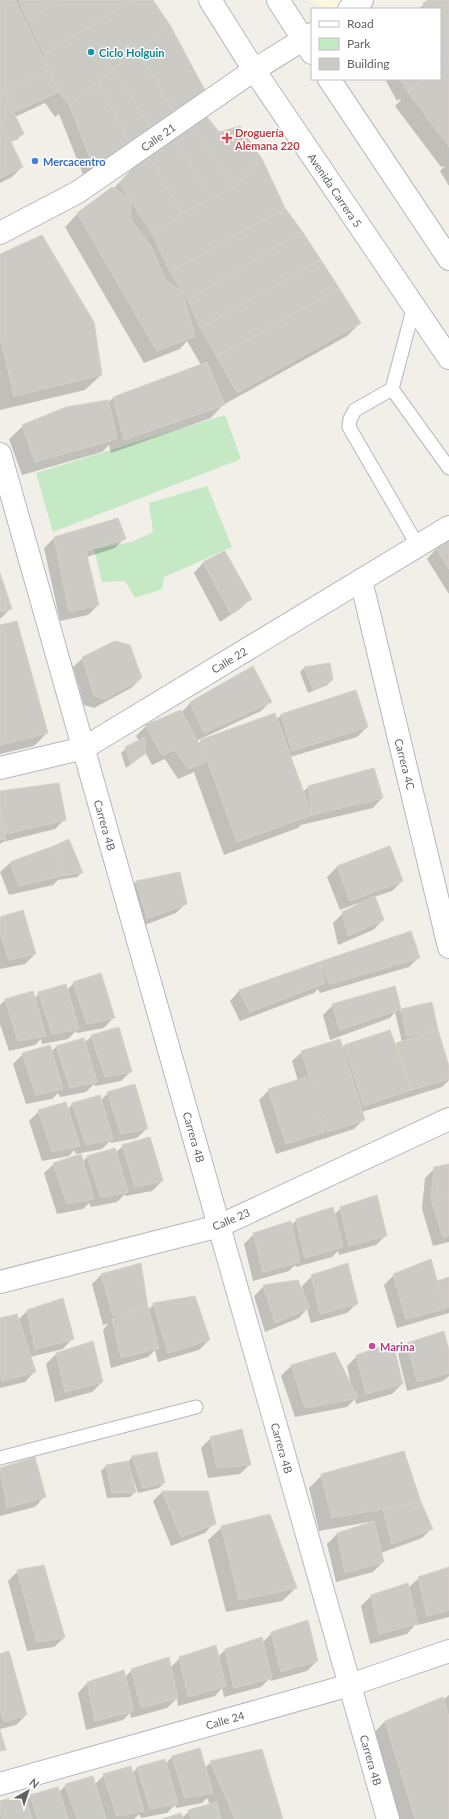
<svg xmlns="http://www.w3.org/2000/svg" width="449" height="1819" viewBox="0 0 449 1819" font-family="Lato,sans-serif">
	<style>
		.commercial { fill: #fef7e0 }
		.green { fill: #c5e8c5 }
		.shadow { fill: #0003 }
		.building { fill: #cccac5; stroke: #d6d1c6 }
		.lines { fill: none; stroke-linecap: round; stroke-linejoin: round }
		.lane-casing { stroke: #b5b8bc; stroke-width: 15 }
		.street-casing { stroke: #b5b8bc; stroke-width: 24 }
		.secondary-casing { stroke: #b6babf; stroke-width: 24 }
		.lane { stroke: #fff; stroke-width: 13 }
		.street { stroke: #fff; stroke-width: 22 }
		.secondary { stroke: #fff; stroke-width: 22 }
		.culture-dot { fill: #0f9aa8; stroke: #fff; stroke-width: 1.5 }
		.health-dot { fill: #e0444e; stroke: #fff; stroke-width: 1.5 }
		.shop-dot { fill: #3f7fe0; stroke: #fff; stroke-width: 1.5 }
		.hotel-dot { fill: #d1479c; stroke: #fff; stroke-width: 1.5 }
		.labels { text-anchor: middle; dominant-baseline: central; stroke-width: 3; stroke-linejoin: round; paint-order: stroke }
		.culture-label { font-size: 11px; font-weight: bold; fill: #0d838f; stroke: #fff; text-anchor: start }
		.health-label { font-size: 11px; font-weight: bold; fill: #be3a42; stroke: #fff; text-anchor: start }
		.street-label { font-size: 11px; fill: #5f6368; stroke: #fff }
		.shop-label { font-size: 11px; font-weight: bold; fill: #366cbe; stroke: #fff; text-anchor: start }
		.hotel-label { font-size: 11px; font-weight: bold; fill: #b23c85; stroke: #fff; text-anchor: start }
	</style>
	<rect width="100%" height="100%" fill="#f1efe8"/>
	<path class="commercial" d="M312,0h40l-9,7h-20z"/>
	<path class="green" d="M225,415l16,44 -188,73 -17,-59z
		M207,486l25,61 -68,30 -2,12 -27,9 -10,-17 -23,1 -8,-33 38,-7 21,-10 -4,-29z"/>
	<path class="shadow" d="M0,0h153l54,96 -123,81 -25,-63 -4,3 -10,-14 -30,14 8,16 -5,6 -8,3 12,25 -10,10 -12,6z
		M430,0h19v186l-9,-15 5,-5 -4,1 -46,-61 6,-6 -1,-1 -3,2 -12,-22h55v-70h-22z
		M170,136l114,72 76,115 -13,13 -124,69 -12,13 -100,35 -2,-8 -7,7 -80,23 -13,-36 14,-13 84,-23 6,-5 88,-33 -14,-24 -7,8 -36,14 -79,-136 13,-14 35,-24 24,-25z
		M0,255l101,120 -16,15 -85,20z
		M117,519l8,19 -10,10 -28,9 11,48 -10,10 -28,6 -16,-73 10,-10z
		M449,542v52l-22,-35 9,-10z
		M203,563l48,35 -10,10 -21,14 -26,-49z
		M0,576l11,32 -11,11z
		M0,626l47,107 -13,13 -34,8z
		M83,658l58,20 -10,10 -37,20 -10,-3 -11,-38z
		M305,667l27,13 -5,5 -19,8 -8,-21z
		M355,691l12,36 -10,10 -67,20 13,35 5,-5 65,-18 9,29 -9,10 -72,17 -3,3 -74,27 -30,-83 -16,7 -13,-20 -13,6 -8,-15v4l-18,14 -5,-15 5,-5 13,-7 -3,-5 10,-10 35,-13 10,-11 80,-1 -10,10 -65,30 2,3 3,-3 76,-22 4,-4z
		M0,792l65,27 -10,10 -52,13 -3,2z
		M389,848l13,33 -10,10 -18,6 9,23 -10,10 -35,15 -5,-22 10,-10 15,-8v-2l-18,7 -13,-33 10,-10z
		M10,863l72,9 -5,5 -19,3 -5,5 -44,10 -9,-23z
		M180,873l6,30 -10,10 -39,15 -11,-36 10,-10z
		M0,918l35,36 -10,10 -25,5z
		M410,932l9,25 -10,10 -89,26 -2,-4 -4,4 -74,28 -10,-20 9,-10z
		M74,983l39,35 -9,10 -27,5 -1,-2 -8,8 -26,5 -1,-5 -6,6 -26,6 -9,-27v-19l5,-5 27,-7 2,6 5,-6 28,-3z
		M394,987l6,24 31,-7 6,26 12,39v11l-7,7 -80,25 2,7 -10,10 -37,12 -1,-1 -2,2 -38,12 -17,-54 10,-10 29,-9 -6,-20 10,-9 40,-4 2,-2 46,-15 5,14 7,-3 -7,-30 -5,6 -60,22 -7,-25 10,-10z
		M92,1036l39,35 -10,10 -26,5 -1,-2 -8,8 -26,5 -2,-4 -6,6 -26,5 -13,-40 10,-10 28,-2 6,-6 27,-3z
		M108,1093l39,35 -10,10 -26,5 -1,-2 -8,8 -26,5 -2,-4 -5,6 -27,5 -13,-40 10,-10 29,-2 4,-5 29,-4z
		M123,1146l39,35 -10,10 -27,5v-2l-8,8 -26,5 -2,-4 -6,6 -26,5 -13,-41 10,-9 28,-2 5,-5 27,-8 1,4z
		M449,1165v77l-16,4 -11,-37 3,-31 10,-10z
		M341,1208l45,27 -10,10 -37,10 -1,-4 -6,6 -36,10 -1,-2 -6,6 -36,10 -9,-37 10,-10 37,-9 6,-5 37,-5z
		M140,1264l8,46 6,-6 55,36 -10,10 -41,12 -3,-12 -7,7 -37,11 -8,-38 5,-6 -5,1 -11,-41 10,-10z
		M394,1275l43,7 12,-4v35l-52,15 -13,-43z
		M312,1276l45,27 -10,10 -36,10 -4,-14 -8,9 -34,14 -11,-36 10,-10 39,5 -1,-5z
		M63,1299l9,40 -9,10 -33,8 4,15 -9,10 -25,6v-69l18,1 9,-9z
		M408,1344l41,10v22l-6,5 -36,10 -9,-37z
		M56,1354l46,28 -10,10 -37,10 -9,-38z
		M357,1356l45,28 -10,10 -36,10 -1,-5 -8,8 -52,10 -14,-41 10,-10 60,19 -4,-19z
		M211,1438l39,26 -10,10 -32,4 -7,-30z
		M156,1453l8,30 -5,5 -21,5 -5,-15 -1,1 3,13 -5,5 -23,1 -6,-27 5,-5 22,-4 4,-5z
		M35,1458l9,39 -9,10 -35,9v-47z
		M322,1475l98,27 12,26 -10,10 -41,15 2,9 -10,10 -37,10 -9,-38 10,-10 38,-12 -1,-1 -55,10 -10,-43z
		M162,1492l52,31 -9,10 -34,13 -18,-45z
		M222,1527l74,61 -14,13 -56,11 -18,-72z
		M449,1568v49l-31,8 -1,-2 -10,11 -37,10 -9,-38 10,-10 37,-8 11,-10z
		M18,1571l46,67 -10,9 -27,4 -19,-70z
		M272,1633l45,28 -10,10 -36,10 -1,-3 -9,9 -37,10 -2,-9 -7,8 -37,10 -1,-8 -10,10 -36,10 -1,-5 -7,7 -37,10 -8,-37 9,-10 38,-6 7,-7 38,-2 10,-10 38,-1 8,-8 37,-7z
		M0,1655l26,60 -10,10 -16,4z
		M449,1695v124h-51l-26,-84 13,-14 58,-21z
		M172,1757l33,11 6,-6 71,57h-117l17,-1 7,-7 21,-6 -3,-7 -5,5 -26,5 -1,-3 -8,8 -26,5 -2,-4 -5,5h-134v-17l26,-1 5,-5 28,-4 7,-7 29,-1 9,-9 28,-2 5,-5 27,-8 1,4z"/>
	<path class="building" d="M0,0h15l34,70 -49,23z
		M19,0h39l-30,21z
		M58,0h76l-90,54 -16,-33z
		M134,0h19l17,25 -101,80 -10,-13 -10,-22 -5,-16z
		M428,0h21v61l-6,2 -3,-8v-46h-15l-2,-6z
		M170,25l38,71 -33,18 -37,-64z
		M138,50l37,64 -24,15 -38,-60z
		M449,61v86l-41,-55 15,-13h17v-14z
		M113,69l38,60 -22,13 -31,-60z
		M49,70l10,22 -44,20 -11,-20z
		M400,79h23l-15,13z
		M98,82l31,60 -35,26 -25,-63z
		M4,92l20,42 -14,7 -10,-22v-26z
		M204,113l15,19 21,-6 22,33 -27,28 -44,-64z
		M0,119l23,48 -23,11z
		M191,123l44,64 -22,11 -43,-63z
		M170,135l43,63 -31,16 -35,-61z
		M147,153l35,61 -29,21 -34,-52z
		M262,159l23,49 -115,64 -17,-37 29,-21 53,-27z
		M112,187l18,12 1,21 20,26 15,35 16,10 13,45 -38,15 -80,-138z
		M285,208l17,23 -114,69 -18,-28z
		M302,231l19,29 -121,68 -12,-28z
		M42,235l52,87 8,53 -88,21 -14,-60v-82z
		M321,260l18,28 -122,69 -17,-29z
		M339,288l22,35 -124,70 -20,-36z
		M207,362l18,43 -101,35 -11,-43z
		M108,400l9,39 -82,23 -13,-37 44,-18z
		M118,518l8,21 -40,12 13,54 -30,7 -15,-75z
		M449,541v28l-13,-21z
		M225,551l27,48 -22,14 -27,-51z
		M0,573l12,36 -12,3z
		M17,621l31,112 -48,12v-120z
		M115,641l15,4 12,33 -37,21 -11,-3 -12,-39z
		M330,663l3,17 -20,9 -9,-22z
		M253,666l19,36 -68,31 -14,-31z
		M356,690l12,37 -76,24 -11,-37z
		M181,710l27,51 -20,8 -13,-19 -13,5 -17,-30z
		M275,713l37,102 -75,27 -37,-102z
		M145,737v17l-14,10 -6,-17z
		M374,768l9,30 -71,17 -4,-29z
		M59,783l7,37 -60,14 -6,-23v-20z
		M0,813l6,27 -6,-1z
		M69,839l14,34 -19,2 -10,-29z
		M54,846l10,29 -45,11 -9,-24z
		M390,846l13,35 -53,20 -13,-35z
		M180,872l7,32 -40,15 -11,-38z
		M375,896l9,24 -36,16 -6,-24z
		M23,910l13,44 -27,6 -9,-27v-16z
		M411,931l9,27 -90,26 -11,-22z
		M319,962l6,21 -75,29 -11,-22z
		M101,973l14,45 -28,6 -14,-42z
		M66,984l13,45 -27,5 -14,-42z
		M395,986l6,23 -61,21 -8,-26z
		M33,991l13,45 -28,5 -13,-42z
		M432,1002l6,28 -31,6 -6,-27z
		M119,1027l13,45 -27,5 -14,-42z
		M390,1030l21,60 -47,16 -20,-61z
		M438,1030l11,36v13l-38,11 -15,-47z
		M84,1038l13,44 -27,6 -14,-42z
		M340,1039l25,81 -38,12 -26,-81z
		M50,1045l13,44 -27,6 -14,-42z
		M307,1077l18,55 -39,12 -18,-55z
		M135,1084l13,45 -27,5 -14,-42z
		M100,1095l13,44 -27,6 -14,-42z
		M66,1102l14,44 -28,6 -14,-42z
		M150,1137l13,44 -28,6 -13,-42z
		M115,1148l13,44 -27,6 -14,-42z
		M81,1154l13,45 -27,5 -14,-41z
		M449,1164v29l-18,6 3,-32z
		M449,1193v42l-6,2 -12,-38z
		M377,1195l10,41 -38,10 -9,-39z
		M333,1207l10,40 -38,11 -9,-39z
		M291,1221l9,41 -37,10 -10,-39z
		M431,1259l14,50 -39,10 -13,-45z
		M141,1263l7,44 -35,9 -12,-42z
		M348,1263l10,41 -38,10 -9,-39z
		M449,1277v30l-4,2 -8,-28z
		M298,1280l12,28 -35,15 -12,-38z
		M195,1296l15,44 -42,13 -15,-50z
		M63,1298l11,41 -39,10 -8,-39z
		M148,1307l11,41 -38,10 -9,-39z
		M17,1314l19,58 -34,9 -2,-7v-56z
		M444,1331l5,19v23l-32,9 -10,-39z
		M93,1341l10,41 -38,10 -9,-39z
		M393,1343l10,41 -37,10 -10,-39z
		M335,1352l23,46 -53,10 -14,-43z
		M242,1429l9,36 -34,3 -7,-31z
		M404,1451l17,51 -89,16 -11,-44z
		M157,1452l8,31 -22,5 -11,-32z
		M35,1457l11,40 -39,11 -7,-40z
		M128,1461l8,31 -24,1 -6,-28z
		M162,1491h46l8,33 -35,13z
		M421,1502l12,27 -41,15 -9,-35z
		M270,1514l27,74 -58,12 -18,-74z
		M374,1521l10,41 -39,11 -8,-40z
		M44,1565l21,73 -28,4 -20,-72z
		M449,1567v43l-22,6 -9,-39z
		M408,1583l10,41 -39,10 -8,-39z
		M308,1620l10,41 -37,11 -10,-40z
		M262,1637l10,41 -38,10 -9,-39z
		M216,1645l10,41 -38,11 -9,-40z
		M9,1651l18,64 -23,7 -4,-13v-55z
		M169,1657l9,41 -37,10 -10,-39z
		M124,1670l10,41 -39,10 -8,-39z
		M443,1697l6,20v102h-34l-30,-98z
		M0,1730l6,20 -6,1z
		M200,1748l13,45 -28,5 -13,-42z
		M262,1749l21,70h-48l-25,-58z
		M165,1759l13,45 -28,5 -13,-42z
		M131,1766l13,45 -27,5 -14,-42z
		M93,1776l13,43h-29l-12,-35z
		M58,1787l10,32h-30l-8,-24z
		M25,1794l7,25h-30l-2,-7v-11z
		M217,1802l4,17h-30l-3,-9z
		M181,1813l2,6h-21z"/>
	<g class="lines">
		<defs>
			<path id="lane" d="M392,389l22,-83
				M418,546l-69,-119 1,-8 5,-9 37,-21 57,79
				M0,1458l196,-51"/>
			<path id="street" d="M349,9l13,-9
				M0,233l78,-41 176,-122 58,-36
				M0,454l219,772
				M361,580l88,367
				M0,768l84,-20 365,-221
				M0,1784l350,-99 99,-34"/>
			<path id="secondary" d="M210,0l44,70 195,288
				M278,0l34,53
				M329,79l120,180
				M219,1226l169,593
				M0,1282l219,-56 230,-107"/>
		</defs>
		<use href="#lane" class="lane-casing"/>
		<use href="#street" class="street-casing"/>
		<use href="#secondary" class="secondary-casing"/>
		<use href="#lane" class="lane"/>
		<use href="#street" class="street"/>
		<use href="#secondary" class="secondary"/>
	</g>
	<circle class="culture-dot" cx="91" cy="52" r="4"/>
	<path class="health-dot" d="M225 132h4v4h4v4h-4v4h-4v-4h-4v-4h4z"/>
	<circle class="shop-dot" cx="35" cy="161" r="4"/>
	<circle class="hotel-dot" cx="372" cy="1346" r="4"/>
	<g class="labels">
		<g class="culture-label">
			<text x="99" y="52">Ciclo Holguin</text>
		</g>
		<g class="health-label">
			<text x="235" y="132">Droguería<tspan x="235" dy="13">Alemana 220</tspan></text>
		</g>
		<g class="street-label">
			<text transform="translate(158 137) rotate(-35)">Calle 21</text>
			<text transform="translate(335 190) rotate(56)">Avenida Carrera 5</text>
			<text transform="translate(229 660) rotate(-31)">Calle 22</text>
			<text transform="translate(405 764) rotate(76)">Carrera 4C</text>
			<text transform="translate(105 825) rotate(74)">Carrera 4B</text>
			<text transform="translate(194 1137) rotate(74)">Carrera 4B</text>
			<text transform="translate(231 1219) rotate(-23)">Calle 23</text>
			<text transform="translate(282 1448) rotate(74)">Carrera 4B</text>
			<text transform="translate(225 1720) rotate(-16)">Calle 24</text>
			<text transform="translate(371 1760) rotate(74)">Carrera 4B</text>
		</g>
		<g class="shop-label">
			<text x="43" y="161">Mercacentro</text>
		</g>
		<g class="hotel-label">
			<text x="380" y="1346">Marina</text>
		</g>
	</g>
	<rect x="311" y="8" width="130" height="72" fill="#ffffff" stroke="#bfc1c3"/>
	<rect x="319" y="21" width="20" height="6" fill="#ffffff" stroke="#bfc1c3"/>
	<text x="347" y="28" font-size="12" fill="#5f6368">Road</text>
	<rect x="319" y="38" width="20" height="12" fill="#c5e8c5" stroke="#bfc1c3"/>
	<text x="347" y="48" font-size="12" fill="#5f6368">Park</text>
	<rect x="319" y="58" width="20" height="12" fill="#cccac5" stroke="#bfc1c3"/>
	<text x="347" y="68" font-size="12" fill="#5f6368">Building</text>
	<g transform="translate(28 1791) rotate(39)" stroke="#ffffff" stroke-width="3" paint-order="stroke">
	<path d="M0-3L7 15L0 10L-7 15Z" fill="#5f6368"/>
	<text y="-6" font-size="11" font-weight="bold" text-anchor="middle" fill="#5f6368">N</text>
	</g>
</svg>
